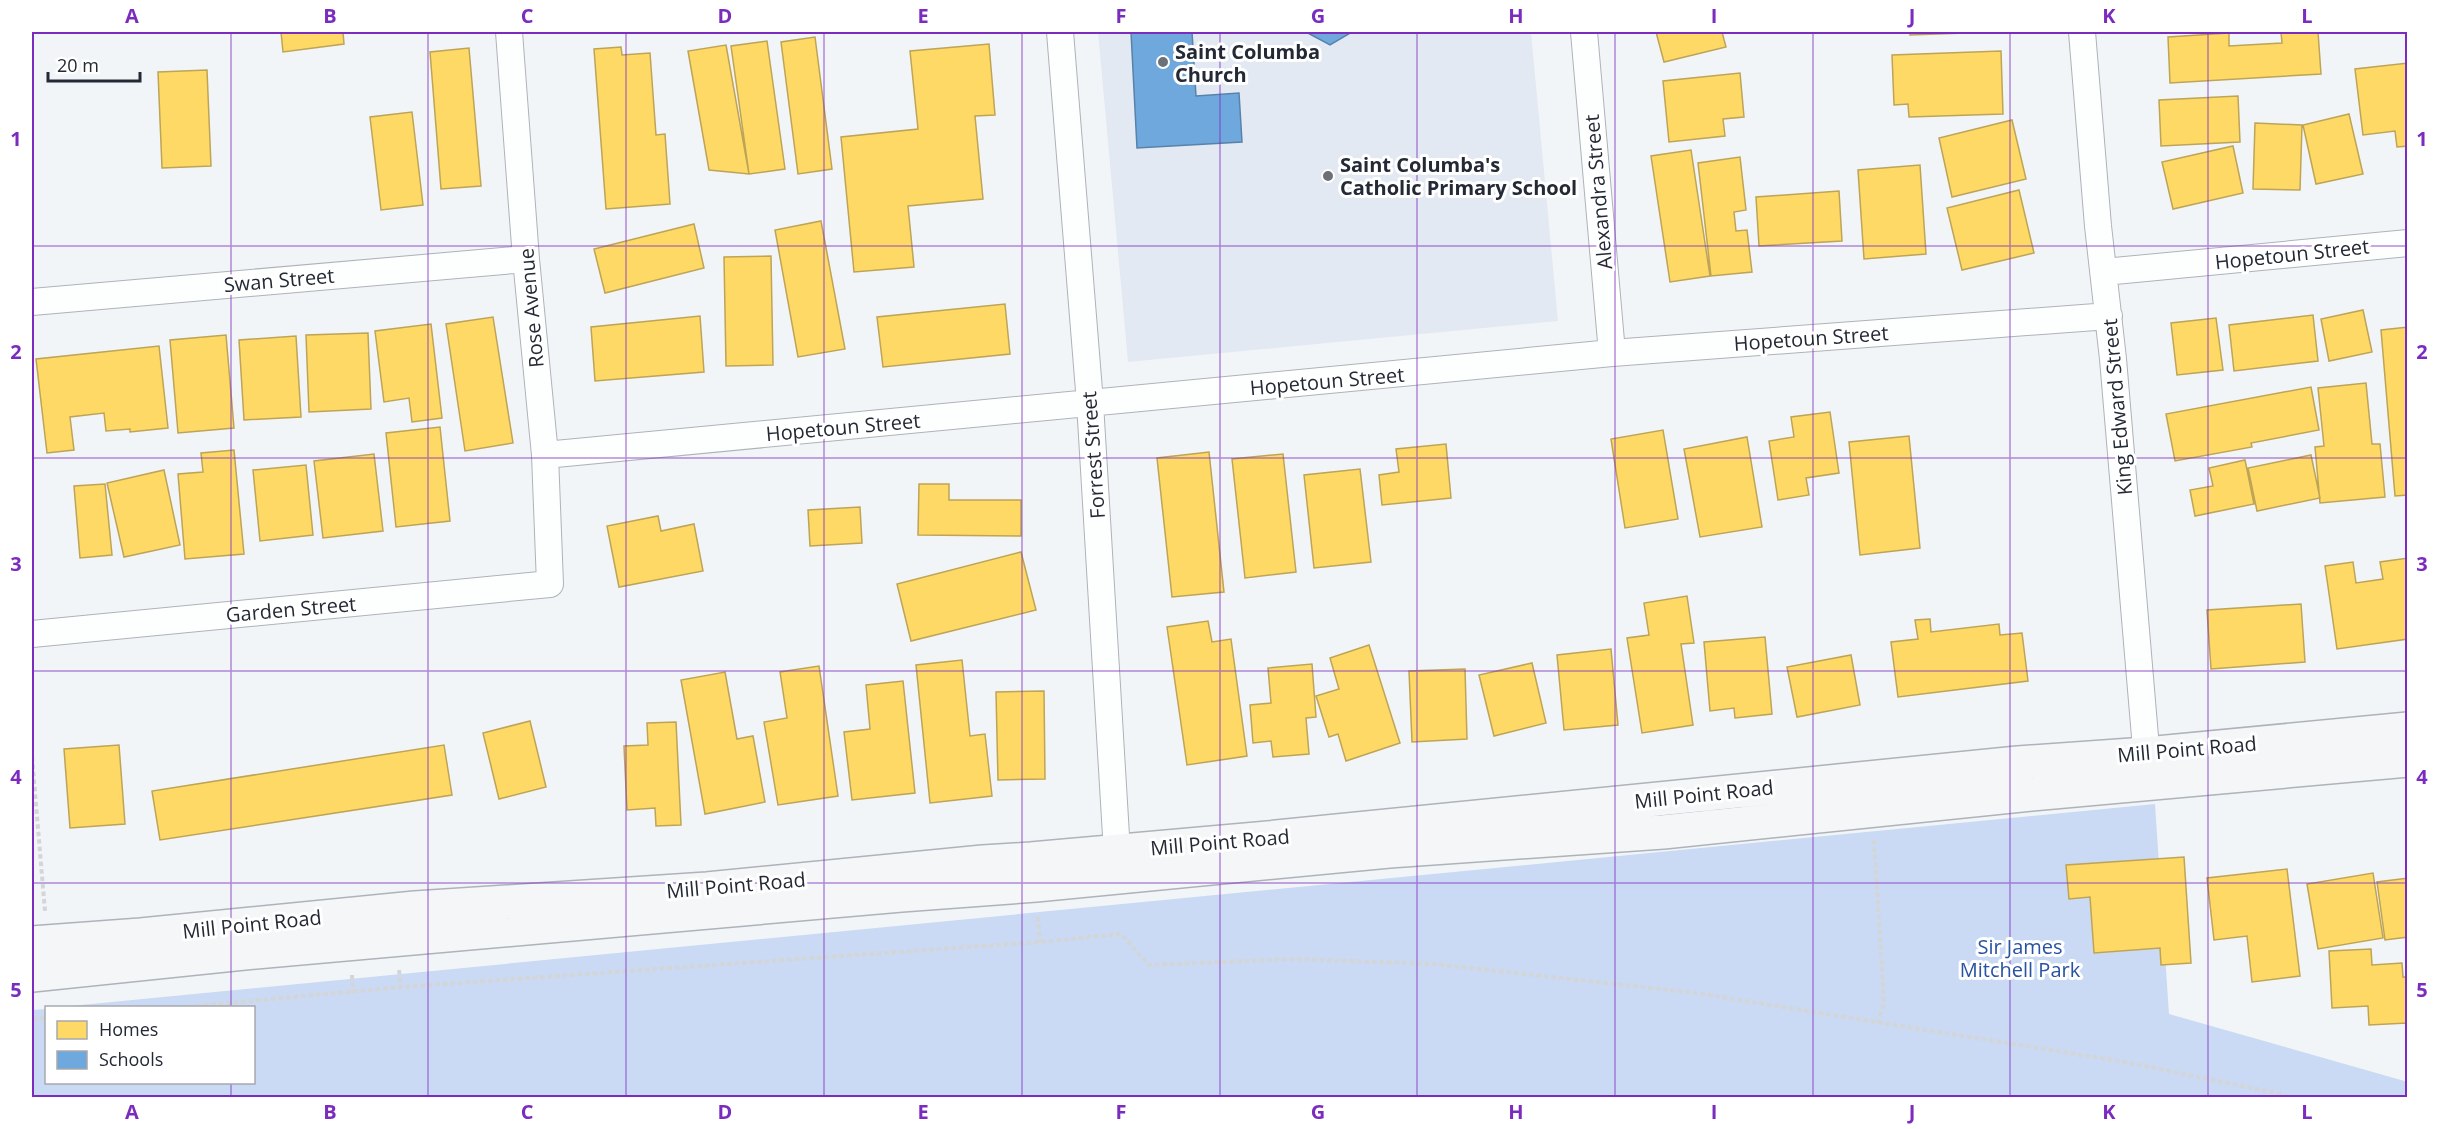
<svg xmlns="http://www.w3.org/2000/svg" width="2439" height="1129" viewBox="0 0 2439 1129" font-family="'Open Sans',sans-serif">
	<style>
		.built { fill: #e3e9f2 }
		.green { fill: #cadaf4 }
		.homes { fill: #ffd966; stroke: #bda457; stroke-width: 1.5 }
		.schools { fill: #6fa8dc; stroke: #5882aa; stroke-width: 1.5 }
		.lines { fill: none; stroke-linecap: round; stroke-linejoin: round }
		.minor-casing { stroke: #aeb3b9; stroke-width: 28 }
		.secondary-casing { stroke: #aeb3b9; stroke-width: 36 }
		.path { stroke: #d3d5d6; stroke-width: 4; stroke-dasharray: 4.5 3; stroke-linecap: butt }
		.minor { stroke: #fdfefe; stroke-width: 26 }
		.secondary { stroke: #f4f6f8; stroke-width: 33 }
		.grid { fill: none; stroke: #7b2cbf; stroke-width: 1.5; stroke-opacity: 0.55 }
		.poi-dot { fill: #6b7079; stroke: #fff; stroke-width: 2 }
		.labels { text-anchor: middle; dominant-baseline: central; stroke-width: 6; stroke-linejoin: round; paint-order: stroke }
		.poi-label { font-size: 20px; font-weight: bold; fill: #232935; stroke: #fff; text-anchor: start }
		.street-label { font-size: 20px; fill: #232935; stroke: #fff }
		.park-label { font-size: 20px; fill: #2852a2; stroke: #fff }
		.neatline { fill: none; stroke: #7b2cbf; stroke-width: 2 }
		.grid-label { font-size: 20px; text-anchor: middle; font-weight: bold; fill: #7b2cbf }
	</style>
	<rect width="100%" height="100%" fill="#f2f5f8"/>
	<path class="built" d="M1098,32h433l27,289 -430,41z"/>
	<path class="green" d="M2155,804l14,210 239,68 -1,16h-2375v-88l14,-1v73h208v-74l-194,-1z"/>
	<path class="homes" d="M281,32h62l1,12 -61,8z
		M1656,32h66l4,15 -62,15z
		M1910,32h84l-84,3z
		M2281,32h37l3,42 -151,9 -2,-46 61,-4v13l53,-3z
		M815,37l17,132 -34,5 -17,-132z
		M767,41l18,128 -36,5 -18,-128z
		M989,44l6,71 -20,1 8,83 -75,7 6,61 -60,5 -13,-135 77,-8 -8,-78z
		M726,45l23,129 -40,-4 -21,-119z
		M621,47l1,8 28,-2 6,82 9,-1 5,70 -64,5 -12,-160z
		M469,48l12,138 -40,3 -11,-137z
		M2001,51l2,63 -94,3 -1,-13 -14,1 -2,-50z
		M2408,63v83l-11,1 -2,-16 -32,4 -8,-66z
		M207,70l4,96 -49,2 -4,-96z
		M1740,73l4,44 -21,2 2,17 -56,6 -6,-61z
		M2238,96l2,46 -79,4 -2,-46z
		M412,112l11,93 -42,5 -11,-93z
		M2349,114l14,60 -47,10 -13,-59z
		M2012,120l14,59 -74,18 -13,-59z
		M2255,123l47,2 -2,65 -47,-1z
		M2233,146l10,47 -70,16 -11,-47z
		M1691,150l19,126 -40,6 -19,-126z
		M1740,157l6,53 -12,2 2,19 11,-1 5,42 -41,4 -13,-113z
		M1920,165l6,89 -62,5 -6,-89z
		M2019,190l15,63 -72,17 -15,-62z
		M1839,191l3,50 -83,5 -3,-49z
		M821,221l24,128 -47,8 -23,-127z
		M694,224l10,44 -99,25 -11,-44z
		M771,256l2,109 -47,1 -2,-109z
		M1005,304l5,50 -127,13 -6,-50z
		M2363,310l9,42 -43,9 -8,-42z
		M2313,315l5,46 -84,10 -5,-46z
		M700,316l4,56 -109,9 -4,-54z
		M493,317l20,126 -48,8 -19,-127z
		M2216,318l7,52 -46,5 -6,-52z
		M431,324l11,94 -30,4 -3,-24 -25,4 -9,-71z
		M2408,327v168l-13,1 -14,-166z
		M368,333l3,76 -62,3 -3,-77z
		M226,335l8,93 -56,5 -8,-93z
		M296,336l5,81 -57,3 -5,-80z
		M159,346l9,82 -38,4v-3l-24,2 -2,-18 -34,4 4,33 -27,3 -11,-94z
		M2366,383l6,61h8l5,53 -65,6 -5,-56 9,-1 -6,-58z
		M2311,387l8,43 -68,13 1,4 -77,14 -9,-47z
		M1830,412l9,61 -33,5 3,17 -31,5 -9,-59 25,-4 -3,-20z
		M440,427l10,94 -54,6 -10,-94z
		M1663,430l15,89 -53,9 -14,-89z
		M1909,436l11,112 -60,7 -11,-113z
		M1747,437l15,90 -62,10 -16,-88z
		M1446,444l5,54 -69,7 -3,-30 20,-3 -3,-23z
		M234,450l10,104 -59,5 -7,-85 25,-2 -2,-19z
		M1209,452l15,140 -52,5 -15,-139z
		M374,454l9,77 -60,7 -9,-77z
		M1283,454l13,118 -51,6 -13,-119z
		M2311,455l9,43 -63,13 -9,-43z
		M2245,460l9,44 -59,12 -5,-26 23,-4 -4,-18z
		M306,465l7,70 -53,6 -7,-71z
		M1360,469l11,93 -57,6 -10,-93z
		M164,470l16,75 -56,12 -17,-74z
		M105,484l7,71 -32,3 -6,-72z
		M919,484h30v16h72v36l-103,-1z
		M860,507l2,36 -52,3 -2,-36z
		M658,516l3,15 33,-7 9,47 -84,16 -12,-61z
		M1021,552l15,58 -125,31 -14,-57z
		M2408,558v81l-71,10 -12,-83 28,-4 3,21 27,-4 -3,-17z
		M1687,596l7,47 -13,1 12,81 -51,8 -15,-95 22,-3 -5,-32z
		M2301,604l4,58 -94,7 -4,-59z
		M1930,619l1,13 68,-8 1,11 22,-2 6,48 -130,16 -7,-55 27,-3 -3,-19z
		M1208,621l4,21 19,-3 16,117 -60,9 -20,-138z
		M1765,637l7,77 -37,4 -1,-10 -24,3 -6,-69z
		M1369,645l31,98 -54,18 -8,-27 -9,3 -13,-41 23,-7 -9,-31z
		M1611,649l7,76 -54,5 -7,-75z
		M1851,655l9,50 -63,12 -10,-50z
		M962,660l8,76 15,-2 7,62 -62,7 -14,-138z
		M1532,663l14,60 -52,13 -15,-61z
		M1312,664l4,53 -10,1 3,36 -36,3 -2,-16 -18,2 -3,-38 21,-2 -3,-35z
		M819,666l19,130 -60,9 -14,-83 23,-4 -7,-46z
		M1465,669l2,70 -55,3 -3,-71z
		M725,672l12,67 16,-3 12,66 -60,12 -24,-134z
		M903,681l12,112 -63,7 -8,-68 26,-3 -4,-44z
		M1044,691l1,88 -47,1 -2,-88z
		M530,721l16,66 -47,12 -16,-66z
		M676,722l5,103 -25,1 -1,-18 -28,2 -3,-64 24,-1 -1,-22z
		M119,745l6,79 -55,4 -6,-79z
		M444,745l8,50 -292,45 -8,-49z
		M2184,857l7,106 -30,2 -1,-17 -66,5 -4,-56 -21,2 -3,-34z
		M2287,869l13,107 -48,6 -5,-46 -33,4 -7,-62z
		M2373,873l10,65 -65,11 -11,-65z
		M2408,878v59l-23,3 -8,-58z
		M2371,949l1,16 30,-2 1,14h5v52l-1,-6 -38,2 -1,-19 -36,2 -3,-57z"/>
	<path class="schools" d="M1131,32h61l4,64 43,-3 3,49 -105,6z
		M1306,32h46l-22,13z"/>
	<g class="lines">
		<defs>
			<path id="minor" d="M1060,32l30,371 28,466
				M1584,32l28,321
				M2082,32l16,194 15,133 35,413
				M2104,272l304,-29
				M32,302l494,-43
				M545,455l1067,-102 497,-37
				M32,634l518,-50 -5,-129 -19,-196 -17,-227"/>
			<path id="secondary" d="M32,943l109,-8 274,-27 292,-19 276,-27 48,-3 226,-20 761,-76 128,-9 262,-25
				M32,975l212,-22 657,-58 135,-10 353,-34 274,-19 368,-38 377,-34"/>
		</defs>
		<use href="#minor" class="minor-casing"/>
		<use href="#secondary" class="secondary-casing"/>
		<path class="path" d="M32,757l13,154
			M1874,840l10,163 -6,19
			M1038,917l2,25
			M399,970l2,17
			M352,975l1,18
			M174,1008l227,-21 639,-45 81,-8 28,31 144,-6 141,5 262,29 429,69 156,32 9,4
			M32,1019l14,-1"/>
		<use href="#minor" class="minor"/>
		<use href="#secondary" class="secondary"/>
	</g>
	<path class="grid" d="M231,32v976M428,32v1066M626,32v1066M824,32v1066M1022,32v1066M1220,32v1066M1417,32v1066M1615,32v1066M1813,32v1066M2010,32v1066M2208,32v1066M32,246h2376M32,458h2376M32,671h2376M32,883h2376M231,1082v16"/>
	<g class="poi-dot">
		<circle cx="1163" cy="62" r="6"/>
		<circle cx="1328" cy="176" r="6"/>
	</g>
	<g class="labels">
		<g class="poi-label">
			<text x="1175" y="51">Saint Columba<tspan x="1175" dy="23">Church</tspan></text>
			<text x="1340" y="164">Saint Columba's<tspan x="1340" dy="23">Catholic Primary School</tspan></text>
		</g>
		<g class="street-label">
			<text transform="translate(1598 192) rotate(-95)">Alexandra Street</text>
			<text transform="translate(2292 254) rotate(-6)">Hopetoun Street</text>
			<text transform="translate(279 280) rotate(-5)">Swan Street</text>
			<text transform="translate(531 308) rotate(-95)">Rose Avenue</text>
			<text transform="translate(1811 338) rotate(-4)">Hopetoun Street</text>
			<text transform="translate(1327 381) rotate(-5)">Hopetoun Street</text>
			<text transform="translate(2117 407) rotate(-95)">King Edward Street</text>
			<text transform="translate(843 427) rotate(-5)">Hopetoun Street</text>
			<text transform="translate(1093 455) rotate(-94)">Forrest Street</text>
			<text transform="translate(291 609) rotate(-5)">Garden Street</text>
			<text transform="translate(2187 749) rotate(-5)">Mill Point Road</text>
			<text transform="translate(1704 794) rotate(-6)">Mill Point Road</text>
			<text transform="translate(1220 842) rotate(-5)">Mill Point Road</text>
			<text transform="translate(736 885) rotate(-5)">Mill Point Road</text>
			<text transform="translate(252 924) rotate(-6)">Mill Point Road</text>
		</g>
		<g class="park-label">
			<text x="2020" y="946">Sir James<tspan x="2020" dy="23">Mitchell Park</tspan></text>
		</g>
	</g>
	<rect width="2439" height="1129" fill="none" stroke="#ffffff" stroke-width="66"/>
	<rect x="45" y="1006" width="210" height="78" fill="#ffffff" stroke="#a7a9ae" stroke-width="1.5"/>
	<rect x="57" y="1021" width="30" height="18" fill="#ffd966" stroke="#a7a9ae" stroke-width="1.5"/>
	<text x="99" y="1036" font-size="18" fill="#232935">Homes</text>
	<rect x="57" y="1051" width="30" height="18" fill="#6fa8dc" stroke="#a7a9ae" stroke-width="1.5"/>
	<text x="99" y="1066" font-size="18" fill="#232935">Schools</text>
	<path d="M48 72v9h92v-9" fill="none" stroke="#232935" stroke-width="3"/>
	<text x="57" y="72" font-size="18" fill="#232935" stroke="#ffffff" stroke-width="4.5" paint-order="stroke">20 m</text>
	<rect x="33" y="33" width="2373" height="1063" class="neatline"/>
	<g class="grid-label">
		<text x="132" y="23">A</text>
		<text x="330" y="23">B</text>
		<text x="527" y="23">C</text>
		<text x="725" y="23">D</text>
		<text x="923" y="23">E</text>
		<text x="1121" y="23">F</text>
		<text x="1318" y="23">G</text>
		<text x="1516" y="23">H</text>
		<text x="1714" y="23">I</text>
		<text x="1912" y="23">J</text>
		<text x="2109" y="23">K</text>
		<text x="2307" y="23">L</text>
		<text x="16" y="146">1</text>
		<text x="2422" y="146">1</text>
		<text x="16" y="359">2</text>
		<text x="2422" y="359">2</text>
		<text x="16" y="571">3</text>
		<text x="2422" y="571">3</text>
		<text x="16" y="784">4</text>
		<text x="2422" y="784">4</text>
		<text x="16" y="997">5</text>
		<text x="2422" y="997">5</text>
		<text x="132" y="1119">A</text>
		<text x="330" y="1119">B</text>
		<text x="527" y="1119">C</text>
		<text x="725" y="1119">D</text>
		<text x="923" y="1119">E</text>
		<text x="1121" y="1119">F</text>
		<text x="1318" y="1119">G</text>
		<text x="1516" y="1119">H</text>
		<text x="1714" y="1119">I</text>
		<text x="1912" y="1119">J</text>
		<text x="2109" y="1119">K</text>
		<text x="2307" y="1119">L</text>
	</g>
</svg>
